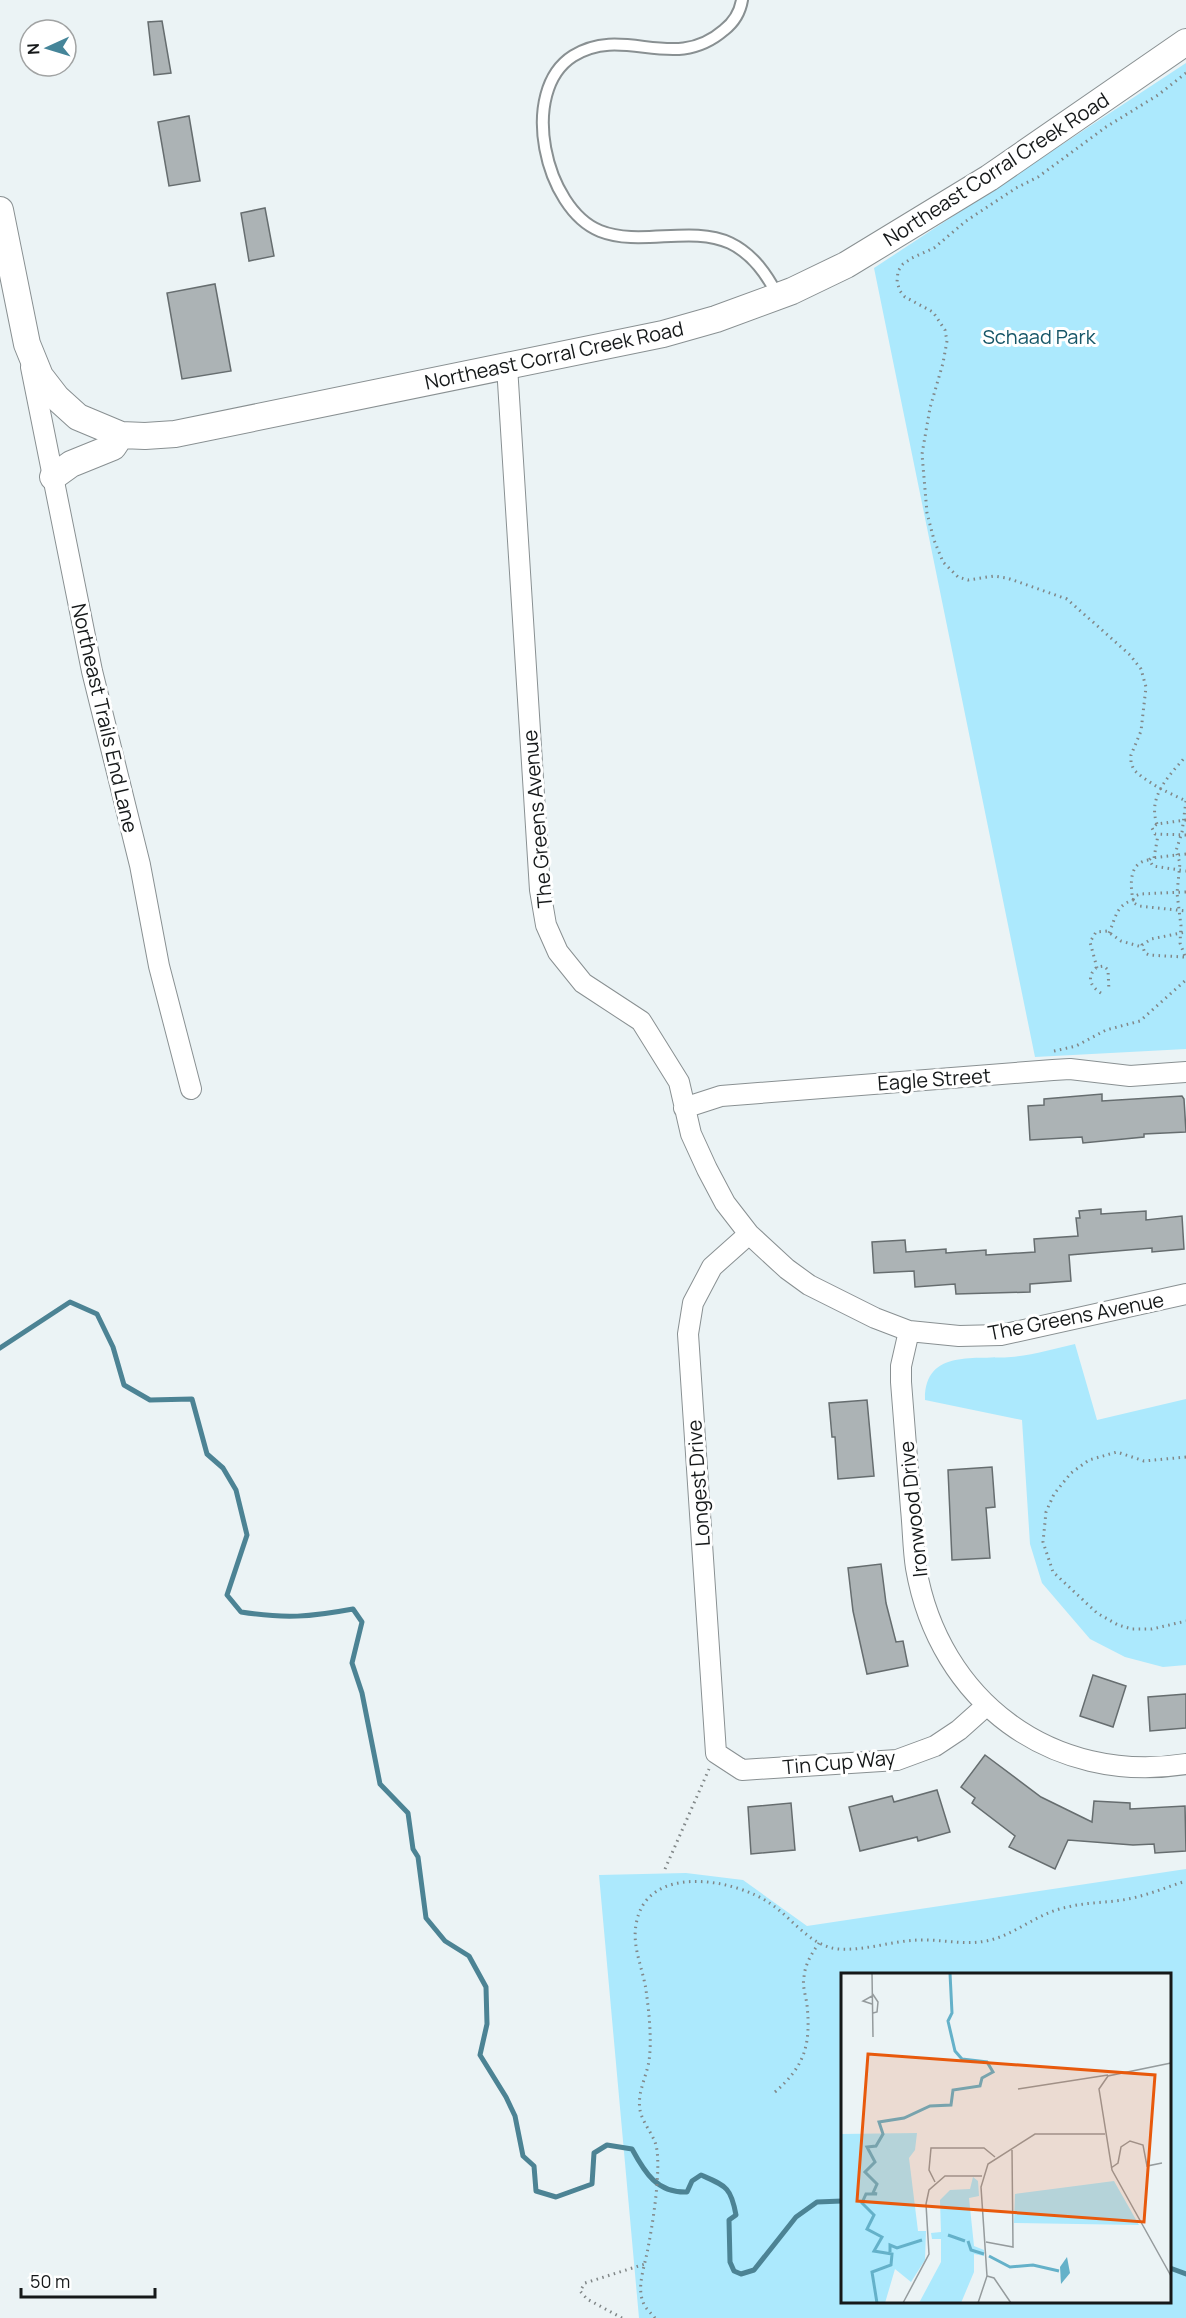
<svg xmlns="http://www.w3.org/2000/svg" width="1186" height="2318" viewBox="0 0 1186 2318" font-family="Manrope,sans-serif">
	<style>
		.green { fill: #ace9fd; fill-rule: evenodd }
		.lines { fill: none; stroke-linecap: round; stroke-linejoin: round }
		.stream { stroke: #4c8394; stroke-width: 5 }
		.building { fill: #acb3b5; stroke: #666d6f; stroke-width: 1.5 }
		.service-casing { stroke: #899092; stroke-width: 14 }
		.minor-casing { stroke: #899092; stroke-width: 22 }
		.tertiary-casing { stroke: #899092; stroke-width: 28 }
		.path { stroke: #818788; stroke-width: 3; stroke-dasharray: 1.5 4.5; stroke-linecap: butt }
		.service { stroke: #fff; stroke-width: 10 }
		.minor { stroke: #fff; stroke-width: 20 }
		.tertiary { stroke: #fff; stroke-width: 26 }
		.labels { text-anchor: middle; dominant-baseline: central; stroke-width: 6; stroke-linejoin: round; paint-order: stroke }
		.street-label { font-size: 20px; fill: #151819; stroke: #fff }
		.park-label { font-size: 20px; fill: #155567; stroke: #fff }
		.inset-river { fill: none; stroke: #64b1c9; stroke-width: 3 }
		.inset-road { fill: none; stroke: #959b9d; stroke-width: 1.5 }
		.view { fill: #e8590c; fill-opacity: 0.15; stroke: #e8590c; stroke-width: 3 }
		.inset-edge { fill: none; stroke: #151819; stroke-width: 3 }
	</style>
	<rect width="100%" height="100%" fill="#ebf3f5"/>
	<path class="green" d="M1186,63v986l-151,8 -161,-789z
		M1075,1344l22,76 89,-21v266l-23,2 -38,-10 -35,-18 -48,-56 -12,-39 -8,-124 -97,-20c-1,-52 52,-40 86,-43 22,-2 43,-8 64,-13z
		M1186,1869v449h-547l-40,-443 87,-2 57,7 64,46zM1170,1974v328h-328v-328z"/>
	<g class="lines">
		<path class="stream" d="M0,1348l70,-46 27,12 16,33 11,38 26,15 42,-1 15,55 16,14 13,22 11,45 -20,60 14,17c44,7 69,5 112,-3l9,13 -10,41 10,30 18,91 28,29 5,36 5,8 8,61 19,23 24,15 17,31 1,37 -7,31 26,42 9,19 8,40 11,10 2,25 20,6 36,-13 2,-31 13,-8 25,4c13,24 25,44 55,43l5,-11 9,-6c25,11 30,12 35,40l-7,5 1,42 4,9 7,3 13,-4 42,-53 21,-15 25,-1
			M1170,2268l16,6"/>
	</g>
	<path class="building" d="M162,21l9,52 -17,2 -6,-53z
		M189,116l11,65 -31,5 -11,-64z
		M265,208l9,48 -25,5 -8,-48z
		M215,284l16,87 -49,8 -15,-86z
		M1102,1094v7l80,-5 2,3 2,33 -42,2v3l-61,6 -1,-6 -52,3 -2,-34 16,-1v-6z
		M1101,1209v5l45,-3v9l36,-4 2,33 -32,3v-4l-83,7 2,26 -41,3v8l-74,2 -1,-10 -40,3 -1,-16 -40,2 -2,-31 33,-2 1,12 40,-3v4l40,-3v5l49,-3 -1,-13 44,-3 -2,-18h4l-1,-7z
		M867,1400l7,76 -36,3 -3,-42h-3l-3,-34z
		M992,1467l3,40 -9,1 4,50 -38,2 -4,-90z
		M881,1564l5,39 10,39 7,-1 5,25 -41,8 -14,-63 -5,-43z
		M1093,1675l33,11 -13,41 -33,-11z
		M1186,1694v34l-36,3 -2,-34z
		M985,1755l56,42 51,25 2,-21 36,2v6l55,-3 1,45 -31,2 -1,-9 -21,1 -65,-5 -13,29 -46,-22 6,-11 -43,-33 3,-5 -14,-11z
		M937,1790l13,42 -32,9 -1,-4 -57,14 -11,-44 43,-11 2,6z
		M791,1803l4,47 -44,4 -3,-47z"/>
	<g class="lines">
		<defs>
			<path id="service" d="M742,0c-2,12 -9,23 -18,30 -51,44 -99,-6 -151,26 -55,35 -28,153 27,175 40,16 91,-6 130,12 23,11 37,32 48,53"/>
			<path id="minor" d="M507,366l33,524 6,35 12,27 25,31 58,38 38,61 12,52 16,35 18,34 24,31 38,35 22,16 66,33 34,13 50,5 42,-1 185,-41
				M31,367l61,304 48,194 19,101 32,123
				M684,1108l37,-12 332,-26 17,-1 60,7 56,-4
				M749,1234l-37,33 -19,36 -5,31 28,419 26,17 155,-10 38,-14 24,-16 28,-25
				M909,1331l-8,35v16c3,43 7,85 10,127 2,19 2,40 5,59 23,133 136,217 270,196"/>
			<path id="tertiary" d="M0,210l27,134 13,32 17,22 21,19 43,18 24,1 30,-2 488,-100 53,-15 76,-28 54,-26 143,-87 197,-136
				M53,477l18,-13 42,-17 8,-12"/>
		</defs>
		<use href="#service" class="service-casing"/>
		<use href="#minor" class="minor-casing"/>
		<use href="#tertiary" class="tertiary-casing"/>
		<path class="path" d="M1186,73l-28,22 -52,32 -68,50 -22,11 -50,33 -32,27 -22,10 -9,6 -5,7 -1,11 3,9 5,6 28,15 12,18 2,11 -4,22 -13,45 -8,46 5,59 7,27 9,22 15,15 10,3 26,-4 13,2 60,21 63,56 11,14 5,18 -5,44 -10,24v8l3,7 8,7 17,11 27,13
			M1186,801l-4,31 -6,19 4,12 -3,30 4,33 -1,17 6,16
			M1186,820l-29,4 -5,4 3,6 31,1
			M1157,824c-10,-28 13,-49 29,-68
			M1186,854l-35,4 -2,2 4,6 33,5
			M1154,858l4,-23
			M1186,892l-46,2 -5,2 -2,4 1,3 5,3 47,5
			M1109,933c7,-15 6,-27 24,-33 -3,-16 -4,-38 16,-40
			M1184,957l-35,-2 -4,-2 -3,-8 9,-6 35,-7
			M1097,968l-7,-26 6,-10 11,-1 14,10 21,6
			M1101,993c-11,-7 -15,-16 -4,-26l7,-1 4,4 1,21
			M1054,1051l22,-5 30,-16 34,-9 46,-41
			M1186,1457l-42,4 -27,-9 -28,8 -18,13 -17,21 -8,18 -3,30 10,30 44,41 21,12 14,4h20l34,-8
			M665,1869l44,-100
			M775,2092c30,-26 36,-48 32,-87 -1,-9 -5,-19 -3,-28 1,-13 8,-24 15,-34
			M622,2318l-35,-19 -7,-8 5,-8 60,-19
			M655,2318c-4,-5 -10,-10 -12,-16 -6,-15 1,-34 4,-49 5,-24 16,-90 8,-111 -4,-10 -13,-21 -15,-32 -3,-17 6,-32 9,-49 3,-22 0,-49 -3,-71 -3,-21 -14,-43 -10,-65 9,-62 98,-47 135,-21 22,15 39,42 67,45 26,2 54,-8 80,-9 26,-1 51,7 76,-1 26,-8 46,-27 74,-32 19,-5 40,-4 60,-8 20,-4 39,-12 58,-18"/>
		<use href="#service" class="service"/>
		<use href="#minor" class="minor"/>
		<use href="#tertiary" class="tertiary"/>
	</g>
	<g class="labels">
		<g class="street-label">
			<text transform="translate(996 169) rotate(-33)">Northeast Corral Creek Road</text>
			<text transform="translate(554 355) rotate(-12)">Northeast Corral Creek Road</text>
			<text transform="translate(105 718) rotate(77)">Northeast Trails End Lane</text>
			<text transform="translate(537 819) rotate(-95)">The Greens Avenue</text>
			<text transform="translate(934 1079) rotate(-4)">Eagle Street</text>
			<text transform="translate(1076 1316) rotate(-11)">The Greens Avenue</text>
			<text transform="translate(698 1483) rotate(-94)">Longest Drive</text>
			<text transform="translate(913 1509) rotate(-96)">Ironwood Drive</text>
			<text transform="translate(839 1762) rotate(-5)">Tin Cup Way</text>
		</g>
		<g class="park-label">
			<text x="1039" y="336">Schaad Park</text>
		</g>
	</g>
	<g transform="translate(841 1973)">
		<rect width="330" height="330" fill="#ebf3f5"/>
		<path d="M76,160l-2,17 -6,8 9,73h8l-1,29 -14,22 -16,-13 -10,34h-44v-169zM132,204l5,4 1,15 -10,2 5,48 10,4v6l-10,-2v18l-13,31h-42l22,-41v-23h-9l-1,-6 10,-1 -1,-32 10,-10 20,-1zM273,208l25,44 -125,-2 1,-29z" fill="#ace9fd"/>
		<path d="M226,284l3,16 -9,11 -1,-17z" fill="#64b1c9"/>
		<path class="inset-river" d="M107,262l17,6M127,268l3,9 13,4M49,279v-7l7,3 25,-8M148,283l21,11 23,-2 26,6M36,330l-5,-31 19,-7 1,-11 -18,-3 8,-14 -15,-8 7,-14 -12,-12 4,-9h11l-4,-1 4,-9 -12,-12 10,-10 -8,-15 9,-1 7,-12 -4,-12 25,-4 26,-12 21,-1 2,-15 27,-4 2,-8 11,-6 -6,-10 -25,-3 -7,-8 -7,-30 4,-8 -2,-40"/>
		<path class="inset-road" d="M31,0l1,64M31,20l6,9 -1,10 -4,1M31,23l-9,5 9,3M330,90l-63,13 -9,13 13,81 59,106M177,116l90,-14M270,195l7,-5 3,-16 9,-6 13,4 4,21 15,-3M94,209l-6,-12 2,-22h53l11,9M145,269l27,5 -1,-97M146,303l7,2 17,25M62,330l26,-49 -3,-50 3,-14 16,-14h37M137,330l9,-27 -6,-89 7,-23 47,-30h70"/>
		<path class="view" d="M27,81l287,21 -11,147 -287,-21z"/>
		<rect width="330" height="330" class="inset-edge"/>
	</g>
	<g transform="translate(48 48) rotate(266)"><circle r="28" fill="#ffffff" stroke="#a1a3a3" stroke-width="1.5"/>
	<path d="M0-4.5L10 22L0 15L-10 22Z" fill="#458599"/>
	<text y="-9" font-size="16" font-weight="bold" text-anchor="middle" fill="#151819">N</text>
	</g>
	<path d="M21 2288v9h134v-9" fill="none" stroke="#151819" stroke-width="3"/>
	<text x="30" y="2288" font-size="18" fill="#151819" stroke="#ffffff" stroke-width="4.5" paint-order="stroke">50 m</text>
</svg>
